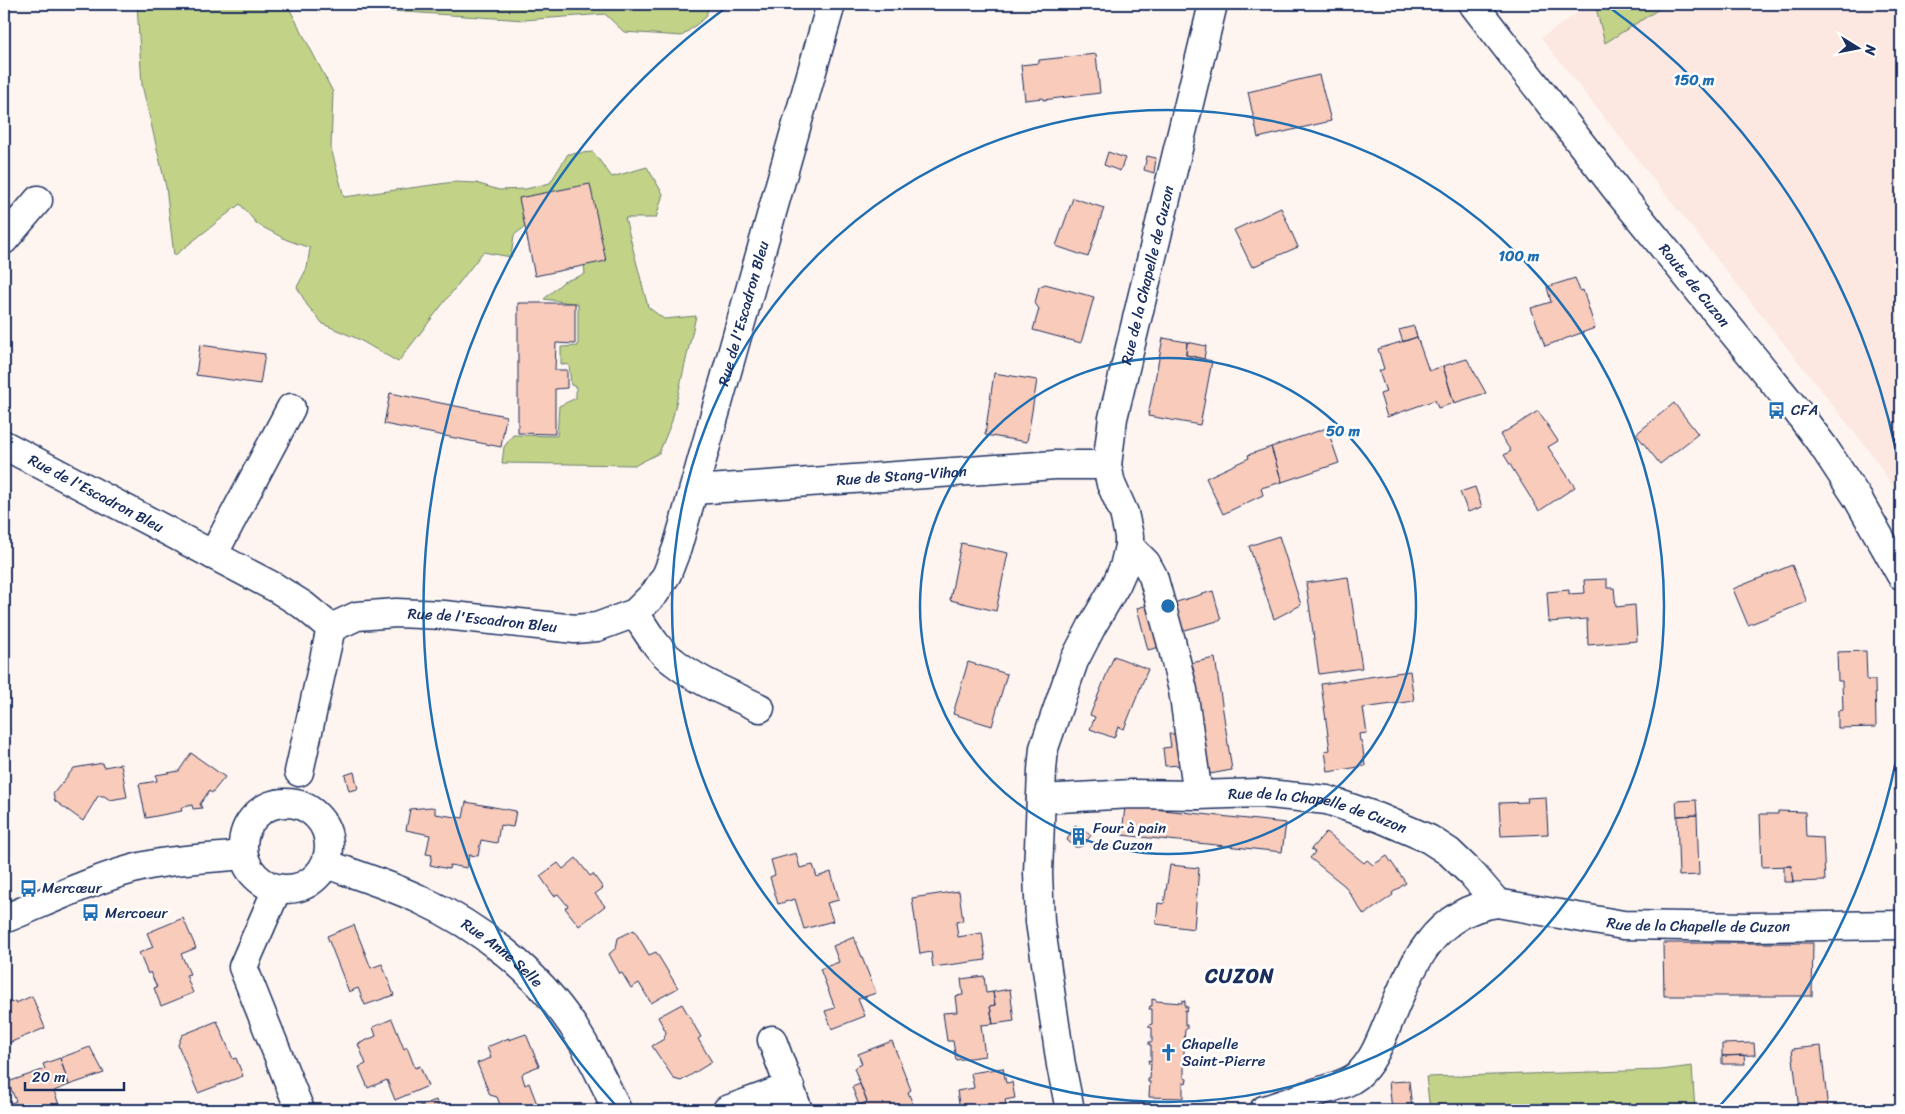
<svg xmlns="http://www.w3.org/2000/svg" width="1905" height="1114" viewBox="0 0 1905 1114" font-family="Sriracha,sans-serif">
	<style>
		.built { fill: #fce8e1 }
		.green { fill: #c2d287; stroke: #6e8072 }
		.building { fill: #f8cbbb; stroke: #1b2f5e }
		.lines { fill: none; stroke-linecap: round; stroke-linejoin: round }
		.street-casing { stroke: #1b2f5e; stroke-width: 31 }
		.street { stroke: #fff; stroke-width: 28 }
		.ring { fill: none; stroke: #1f6fb2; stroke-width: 2.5 }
		.labels { text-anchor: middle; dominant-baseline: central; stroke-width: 5; stroke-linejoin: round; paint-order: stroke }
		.street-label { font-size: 15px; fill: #1b2f5e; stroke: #fff }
		.poi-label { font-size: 15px; fill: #1b2f5e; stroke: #fff; text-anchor: start }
		.district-label { font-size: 20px; font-weight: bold; letter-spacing: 1px; fill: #1b2f5e; stroke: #fff }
		.centre { fill: #1f6fb2; stroke: #fff; stroke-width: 2.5 }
		.ring-label { font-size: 15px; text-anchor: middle; font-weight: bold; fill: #1f6fb2; stroke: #fff; stroke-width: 5; stroke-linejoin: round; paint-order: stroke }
	</style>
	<rect width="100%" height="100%" fill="#fef5f1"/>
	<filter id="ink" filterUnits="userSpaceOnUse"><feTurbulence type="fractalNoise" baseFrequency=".02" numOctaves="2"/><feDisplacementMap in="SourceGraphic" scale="10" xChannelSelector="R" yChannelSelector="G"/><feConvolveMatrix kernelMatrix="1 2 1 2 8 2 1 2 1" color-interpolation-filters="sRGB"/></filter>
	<g filter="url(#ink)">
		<path class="built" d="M1590,4h311v495l-31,-47 -329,-414z"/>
		<path class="green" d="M139,4h148l46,88 -2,56 13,49 110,-15 22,1 23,7 27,-1 24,-6 18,-29 25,-2 19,25 35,-10 16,27 -7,24h-31l23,89 16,12 32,-3 -24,105 -13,32 -23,12 -134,-2 2,-16 9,-12 44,1 2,-30 17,-8v-11l-5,-2 -2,-20 -8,-1v-17l17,-1v-42l-34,-5 19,-17 22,-8 -2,-18 -42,-41 -27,20 -3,22 -28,-5 -85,110 -40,-23 -35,-15 -16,-19 -10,-18 10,-19 3,-20 -23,-8 -30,-16 -17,-20 -66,52 -8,-69 -24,-102 -5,-80z
			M383,4h-1h327l-3,13 -24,19 -58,-4 -19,-18 -81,6 -133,-9z
			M1595,4h72l-62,39z
			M1692,1066l3,44h-265l-4,-33 235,-7z"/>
		<path class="building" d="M1096,54l4,39 -57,7v-2l-18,2 -4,-35 18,-2v-3z
			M1319,75l12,46 -73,17 -10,-46z
			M1108,152l17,6 -5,13 -16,-6z
			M1147,156l9,2 -2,15 -10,-3z
			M590,184l16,77 -71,15 -16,-78z
			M1073,198l31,10 -16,49 -32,-11z
			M1281,208l17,39 -46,20 -18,-37z
			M1575,278l5,13 3,-1 12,38 -50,18 -14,-38 20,-6 -4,-15z
			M1045,284l49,13 -13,46 -48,-13 6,-21 -4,-6 4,-16z
			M518,303h57v41l-19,-1 -1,27h12v18l-12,1v45l-37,-1z
			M1414,326l3,11 -14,5 -4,-12z
			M1417,337l12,34 14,-5 11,37 -16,5 -3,-8 -48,17 -7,-23 6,-2 -7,-21 5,-2 -6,-20z
			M1163,338l24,4 -1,13 26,6 -12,64 -52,-9z
			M1187,342l19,4 -2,13 -18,-4z
			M200,345l65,9 -5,30 -64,-9z
			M1467,359l19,34 -32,10 -11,-37z
			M994,373l43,7 -10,62 -42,-7z
			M390,393l116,23 -5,31 -117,-23z
			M1674,403l24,31 -38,30 -24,-30z
			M1538,411l20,30 -10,6 27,40 -36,24 -35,-56 7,-4 -11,-16z
			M1327,428l12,35 -57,19 -11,-35z
			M1271,447l11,35 -21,6 2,7 -40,19 -17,-36 43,-20 -1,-3z
			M1475,487l7,20 -14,5 -8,-20z
			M1279,536l22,69 -27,14 -25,-73z
			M961,543l47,10 -12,58 -46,-11z
			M1792,565l15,37 -59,23 -15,-36z
			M1348,577l14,91 -43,6 -13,-91z
			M1607,579v9h7l2,19 19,-2 2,36 -49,4 -1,-26 -38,3 -2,-30 22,-2v4l16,-1 -1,-13z
			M1213,591l8,29 -43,12 -8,-28z
			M1152,604l12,42 -16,4 -11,-42z
			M1866,651l1,29h8l1,47 -38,1v-17l5,-1 -1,-29h-4l-1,-29z
			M1114,656l34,13 -24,60 -6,-2 -4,11 -24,-9 5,-12 -5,-2z
			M1215,658l17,112 -28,5 -18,-111z
			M968,662l39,12 -15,52 -39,-12z
			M1410,671l4,30 -51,7 4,25 -8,1 1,7h2l3,25 -37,6 -3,-21 5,-1 -9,-66z
			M1169,734h8l4,31 -16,1 -2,-18 8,-1z
			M191,753l34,24 -13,16 -3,-2 -9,13 2,4 -9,1 -1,-4 -11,3 1,3 -36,7 -7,-34 18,-3 -1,-6 23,-4z
			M103,763l1,4 17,-3 6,33 -17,3 -6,-4h-6l-15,25 -28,-20 -2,-7 21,-26z
			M354,772l4,17 -9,2 -4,-16z
			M1546,797l2,37 -47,2 -2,-33 29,-1 -1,-4z
			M1696,800l1,15 -20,1 -1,-15z
			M466,802l50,9 -3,16 -13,-2 -3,18 -16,-3 -3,16 -9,-1 -2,13 -17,-3 -1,4 -19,-4 2,-10 -6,-1 4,-19 -24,-5 4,-21 21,-2 4,1v6l28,4z
			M1125,806l161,17 -4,29 -160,-17z
			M1778,811l27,1 1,25 17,1 2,43 -32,1 -2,-16 -29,1 -2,-53h18z
			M1697,815l2,60 -20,1 -2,-60z
			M1075,825l16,10 -7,10 -5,2h-4l-8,-7z
			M1326,832l38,31 3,-3 6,5 14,-9 19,27 -14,10 1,2 -29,20 -19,-29 -35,-28 5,-6 -4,-3z
			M796,853l4,15 13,-3 4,12 14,-5 8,28 -12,3 6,18 -29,8 -9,-30 -17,5 -8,-27 5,-2 -4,-15z
			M576,858l14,18 3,-2 10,14 -8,6 10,12 -26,20 -14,-18 3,-2 -10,-12 -4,2 -14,-20 18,-13 5,6z
			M1170,865l29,3 -5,61 -38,-5 2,-21 6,1z
			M1784,866h7l2,16h-9z
			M959,891l4,30 -7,1 2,15 24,-4 4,27 -53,7 -2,-15 -11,2 -8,-56z
			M183,918l13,30 -15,6 9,20 -4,1 7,18 -32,13 -7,-18 3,-1 -7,-15 -2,2 -9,-21 14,-6 -6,-14z
			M354,925l17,43 11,-4 12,31 -29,10 -7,-17 -9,4 -22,-56z
			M634,930l15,25 7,-3 22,36 -27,15 -12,-20 -8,5 -9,-15 -2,1 -11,-20 7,-6 2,-10z
			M854,937l22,56 -18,6 7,17 -33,13 -7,-18 10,-3 -15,-39 19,-7 -6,-16z
			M1663,943h150l-1,53h-148z
			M984,976l2,17 7,-1 2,13 -5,1 3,18 -12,1 4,31 -29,4 -3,-19h-6l-4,-28 14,-1 -2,-16 8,-1 -2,-16z
			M1010,989l4,32 -21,3 -3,-18 5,-1 -2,-13z
			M32,996l13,32 -41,17v-44l1,4 10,-4 1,2z
			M1152,999l4,1v1l26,2v-3l3,1v6h3l-1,4 -2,-1v15h2v4h-2l-1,14h2v3l-2,1v12l3,1v5h-3v13l3,1 -1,4 -3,-1v16l-34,-1 1,-15h-2v-3h2l1,-16 -2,1 -1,-4 3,1v-16h-2v-3h3v-14l-3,-1v-2l3,-1v-15h-3l1,-3h2z
			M682,1004l19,33 -3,2 14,23 -31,19 -7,-2 -22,-33 12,-7 2,-7 -8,-15z
			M392,1019l12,30 3,-2 8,21 5,-2 8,20 -33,14 -8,-20 -19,8 -9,-21 7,-3 -8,-20 18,-8 -3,-9z
			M217,1021l16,38 3,-1 7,18 -45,17 -20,-48 4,-10z
			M526,1034l13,32 -15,6 -2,3 3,10 4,-2 8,21 -16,6h-19l-5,-13 -7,-2 -13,-32 14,-5 -4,-11 22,-9v2z
			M892,1041l19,49 -3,2 6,15 -7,3h-45l-3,-5 8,-3 -13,-34 8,-4 -4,-10z
			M1754,1043l1,12 -33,1v-12z
			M1821,1046l7,64h-29l-7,-61z
			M90,1047l14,26 -35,12 -9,-27z
			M1744,1055l1,9h-23v-8z
			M60,1058l9,27 -15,6 7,19h-57v-4l12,-5 -8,-19 37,-13 -2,-5z
			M1003,1068l3,15 6,-1 3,16 -10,2 2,10h-47l-3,-19 17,-3 -3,-15z
			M1409,1081l3,27 -20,2 -3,-28z
			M860,1084l7,18 -8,3 -7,-18z
			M436,1100l4,10h-31z"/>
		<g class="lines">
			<defs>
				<g id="street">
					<path id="s1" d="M1473,4l147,190 177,217 26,35 35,53 43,76"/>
					<path d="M4,240l34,-40"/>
					<path id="s2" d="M4,445l272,143 27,17 28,23"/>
					<path id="s3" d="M694,490l361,-25h52"/>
					<path d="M1129,546l17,17 7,13 18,65 12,49 15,105"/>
					<path d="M213,555l78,-147"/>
					<path d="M635,613c11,17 22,37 39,49 25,20 57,32 86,46"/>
					<path id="s4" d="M299,772l32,-144 26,-12 39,-3 48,2 131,14 22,-2 38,-14 20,-20 12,-19 10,-26 154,-544"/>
					<path id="s5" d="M1041,799l91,-5 66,1 61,-2 68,7 53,18 49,21 20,13 23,22 25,29"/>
					<circle cx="286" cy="846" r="43"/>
					<path id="s6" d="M326,864c31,11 63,21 93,35 60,27 117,72 154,127 17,27 31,55 44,84"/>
					<path d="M277,889l-34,78 57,143"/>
					<path d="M4,919c42,-17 85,-38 129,-50 36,-10 73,-10 110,-14"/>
					<path d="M772,1040l26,70"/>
					<path d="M727,1110l63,-23"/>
					<path id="s7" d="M1070,1110l-9,-45 -21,-143 -2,-49 4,-103 2,-22 30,-87 18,-35 24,-41 8,-18 5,-21v-10l-5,-23 -13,-29 -4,-19 6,-47 100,-414"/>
					<path id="s8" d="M1264,1110c18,-5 36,-12 54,-18 13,-5 28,-7 39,-16 16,-14 23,-34 31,-53 22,-53 44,-112 109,-120l126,22 126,2 152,-2"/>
				</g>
			</defs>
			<use href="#street" class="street-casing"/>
			<use href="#street" class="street"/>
		</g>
	</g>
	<g class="ring">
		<circle cx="1168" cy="606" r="248"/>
		<circle cx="1168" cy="606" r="496"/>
		<path d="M1901 735A744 744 0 0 1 1717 1109M619 1109A744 744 0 0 1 731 4M1605 4A744 744 0 0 1 1901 477"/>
	</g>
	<defs>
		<symbol id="bus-bare" viewBox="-9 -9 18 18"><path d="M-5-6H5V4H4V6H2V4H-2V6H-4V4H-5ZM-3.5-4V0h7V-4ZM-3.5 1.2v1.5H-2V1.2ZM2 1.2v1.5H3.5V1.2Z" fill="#1f6fb2" stroke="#fff" stroke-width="2.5" paint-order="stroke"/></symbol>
		<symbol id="building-bare" viewBox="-9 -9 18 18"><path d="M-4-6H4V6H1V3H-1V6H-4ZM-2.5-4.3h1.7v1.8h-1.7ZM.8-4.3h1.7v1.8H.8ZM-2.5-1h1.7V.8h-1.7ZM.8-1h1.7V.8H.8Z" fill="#1f6fb2" stroke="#fff" stroke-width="2.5" paint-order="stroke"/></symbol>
		<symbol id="church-bare" viewBox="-9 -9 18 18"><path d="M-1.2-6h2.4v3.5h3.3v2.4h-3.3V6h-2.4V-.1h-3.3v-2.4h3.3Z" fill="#1f6fb2" stroke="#fff" stroke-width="2.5" paint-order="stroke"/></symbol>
	</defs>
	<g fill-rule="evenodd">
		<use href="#bus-bare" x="1764" y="398" width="25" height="25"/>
		<use href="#building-bare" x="1066" y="824" width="25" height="25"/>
		<use href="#bus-bare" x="16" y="876" width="25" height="25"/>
		<use href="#bus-bare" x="78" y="900" width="25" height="25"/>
		<use href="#church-bare" x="1156" y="1040" width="25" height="25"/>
	</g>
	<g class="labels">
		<g class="street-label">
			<text stroke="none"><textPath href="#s7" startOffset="864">Rue de la Chapelle de Cuzon</textPath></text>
			<text stroke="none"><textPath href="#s1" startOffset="358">Route de Cuzon</textPath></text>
			<text stroke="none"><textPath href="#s4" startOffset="780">Rue de l'Escadron Bleu</textPath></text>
			<text stroke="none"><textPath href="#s3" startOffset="208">Rue de Stang-Vihan</textPath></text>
			<text stroke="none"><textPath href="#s2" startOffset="104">Rue de l'Escadron Bleu</textPath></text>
			<text stroke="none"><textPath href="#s4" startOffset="302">Rue de l'Escadron Bleu</textPath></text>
			<text stroke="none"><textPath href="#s5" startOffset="279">Rue de la Chapelle de Cuzon</textPath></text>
			<text stroke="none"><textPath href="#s8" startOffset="536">Rue de la Chapelle de Cuzon</textPath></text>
			<text stroke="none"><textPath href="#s6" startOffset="199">Rue Anne Selle</textPath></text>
		</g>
		<g class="poi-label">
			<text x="1791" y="410">CFA</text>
			<text x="1093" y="828">Four à pain<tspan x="1093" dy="17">de Cuzon</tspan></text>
			<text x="42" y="888">Mercœur</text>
			<text x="105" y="913">Mercoeur</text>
			<text x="1182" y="1044">Chapelle<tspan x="1182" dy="17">Saint-Pierre</tspan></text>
		</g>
		<g class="district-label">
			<text x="1240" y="976">CUZON</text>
		</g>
	</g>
	<circle cx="1168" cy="606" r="8" class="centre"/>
	<g class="ring-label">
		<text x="1694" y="85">150 m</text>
		<text x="1519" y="261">100 m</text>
		<text x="1343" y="436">50 m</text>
	</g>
	<rect width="1905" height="1114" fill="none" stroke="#fff" stroke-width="20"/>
	<rect x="10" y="10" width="1885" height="1094" fill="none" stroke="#1b2f5e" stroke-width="2" filter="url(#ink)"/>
	<g transform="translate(1858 48) rotate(100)" stroke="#ffffff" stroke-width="4" paint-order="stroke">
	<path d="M0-4L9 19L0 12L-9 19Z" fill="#1b2f5e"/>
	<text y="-8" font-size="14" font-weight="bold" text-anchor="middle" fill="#1b2f5e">N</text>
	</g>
	<path d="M25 1082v8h99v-8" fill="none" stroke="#1b2f5e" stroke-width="2.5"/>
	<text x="32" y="1082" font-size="15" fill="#1b2f5e" stroke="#ffffff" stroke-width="4" paint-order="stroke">20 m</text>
</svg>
